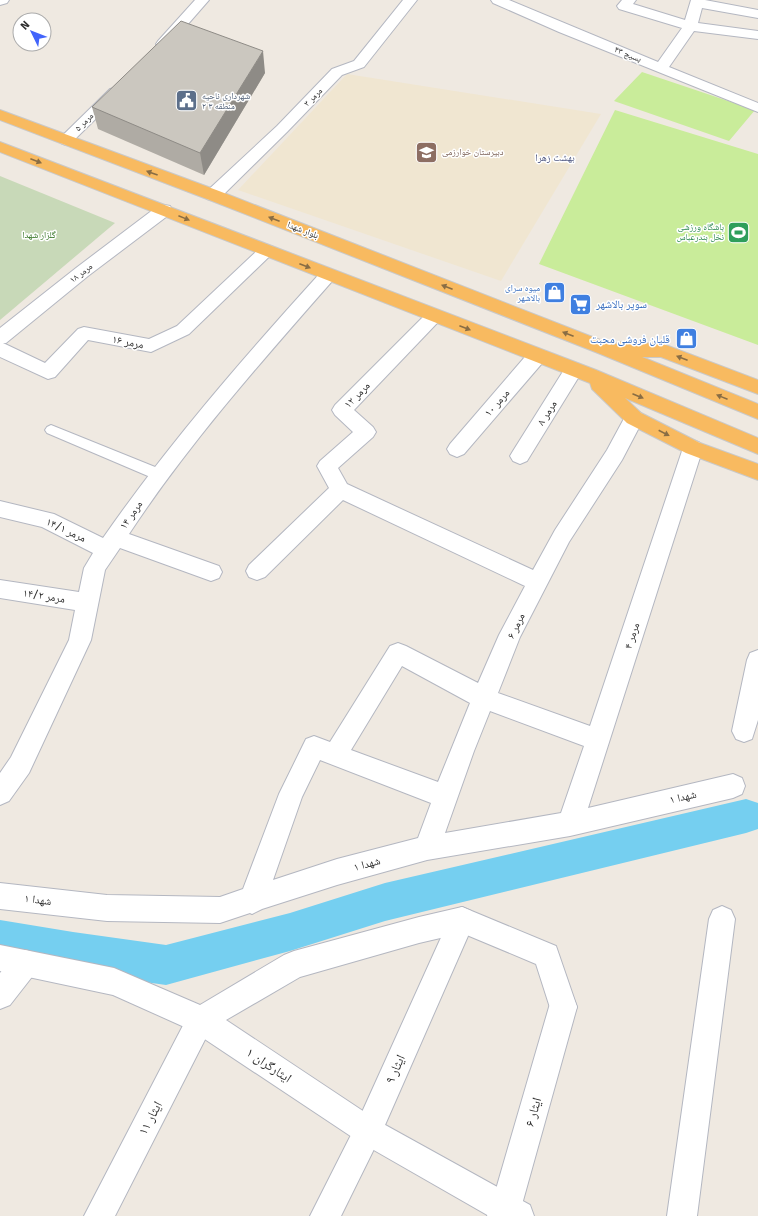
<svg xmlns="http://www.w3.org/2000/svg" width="758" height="1216" viewBox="0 0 758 1216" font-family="'Fira Sans','Noto Naskh Arabic',sans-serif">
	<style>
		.education { fill: #f0e6d1 }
		.cemetery { fill: #c8d9b8 }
		.pitch { fill: #c9ec9a }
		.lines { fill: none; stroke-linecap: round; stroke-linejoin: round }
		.canal { fill: #75cff0; fill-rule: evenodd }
		.service-casing { stroke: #b4b7c1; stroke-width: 2 }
		.minor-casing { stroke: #b4b7c1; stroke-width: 2 }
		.tertiary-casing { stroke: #b4b7c1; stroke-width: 2 }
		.trunk-casing { stroke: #c9c9c9; stroke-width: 2 }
		.service { fill: #fff; fill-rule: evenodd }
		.minor { fill: #fff; fill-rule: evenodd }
		.tertiary { fill: #fff; fill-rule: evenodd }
		.trunk { fill: #f8ba60; fill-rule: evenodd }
		.wall { fill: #afaba4 }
		.shaded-wall { fill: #8e8b86 }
		.building { fill: #cbc7bf; stroke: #8e8b86 }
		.oneway { fill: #896d44 }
		.labels { text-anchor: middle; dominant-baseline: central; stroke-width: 3; stroke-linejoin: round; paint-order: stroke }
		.far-street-label { font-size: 9px; fill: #2e2e2e; stroke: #fff }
		.far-service-label { font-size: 9px; fill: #4e5e75; stroke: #fff; text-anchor: start }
		.far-education-label { font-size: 9px; fill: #785e54; stroke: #fff; text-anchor: start }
		.far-leisure-label { font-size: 9px; fill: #27864d; stroke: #fff; text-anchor: end }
		.far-park-label { font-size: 9px; fill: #2c6e1b; stroke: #fff }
		.far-shop-label { font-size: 9px; fill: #366cbe; stroke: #fff; text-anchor: end }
		.far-neighbourhood-label { font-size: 10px; fill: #4d5680; stroke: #fff }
		.shop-label { font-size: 11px; fill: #366cbe; stroke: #fff; text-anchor: start }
		.street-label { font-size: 11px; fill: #2e2e2e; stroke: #fff }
		.near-street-label { font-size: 13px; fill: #2e2e2e; stroke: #fff }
	</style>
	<rect width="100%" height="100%" fill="#efe9e1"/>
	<path class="education" d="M347,74l254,40 -100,167 -263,-91z"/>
	<path class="cemetery" d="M0,176l115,47 -115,97z"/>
	<path class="pitch" d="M642,72l113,38 -26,31 -115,-40z
		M615,110l143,44v191l-219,-81z"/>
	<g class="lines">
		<path class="canal" d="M746,799l12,4v26l-12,4 -361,88 -95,30 -124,34 -93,-13 -73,-14v-38l73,12 93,13 124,-32 95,-30z"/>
		<defs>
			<path id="service" d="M51,425l114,46 1,4 -1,4 -5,1 -5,-1 -108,-46 -2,-3 2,-3z"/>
			<path id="minor" d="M0,0h9l-2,3 -7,2z
				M195,0h14l-41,47 -5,1 -5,-1 -2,-3 2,-3z
				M403,0h14l-53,67 -22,8 -55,57 -68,67 -6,1 -6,-1 -2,-4 2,-4 70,-65 55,-57 22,-8z
				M491,0h18l149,62 24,-34 -63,-19 -2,-3 5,-6h14l-3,4 52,16 6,-20h14l53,10v8l-56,-10 -4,15 60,8v8l-64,-8 -25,36 89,36v9l-199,-80 -66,-29z
				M115,88l5,1 2,3 -2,3 -49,48 -5,2 -5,-2 -3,-3 3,-3 49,-48z
				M164,205l6,1 2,4 -2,4 -82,62 -82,67h-3l42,20 33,-34 6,-2 65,12 28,-13 84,-79 6,-2 6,2 2,4 -86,83 -38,18 -63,-12 -33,37 -7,2 -48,-22v-29l76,-60 82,-62z
				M328,269l6,2 3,4 -3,4c-72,82 -145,164 -205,255l90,32 3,6 -3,6 -8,3 -91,-33 -15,22 -14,70 -62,133 -20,28 -9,4v-32l11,-16 58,-117 6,-30 -75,-12v-18l79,12 5,-24 9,-15 -51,-26 -42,-10v-16l54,13 49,24c66,-95 141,-181 219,-267z
				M434,310l6,2 3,4 -3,4 -86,90 19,17 3,5 -3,5 -35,31 9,16 186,86 22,-40 52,-80 20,-37 7,-2 7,2 3,5 -22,42 -53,82 -49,95 -22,56 92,33 93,-278 3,-5 7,-3 7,3 3,5 -115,360 145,-34 9,4 3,8 -3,8 -9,4 -163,38 -143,24 -90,25 -75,24 -10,5 -2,-1 -30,10 -113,-2 -107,-12v-26l107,12 113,2 23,-8 36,-95 27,-55 8,-3 16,6 60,-96 8,-3 8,3 72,37 21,-48 26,-49 -182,-86 -78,77 -8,3 -8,-3 -3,-6 3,-6 80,-77 -12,-22 3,-5 33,-29 -18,-17 -3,-5 3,-5 93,-93zM402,666l68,37 -32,79 -87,-32zM490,711l94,35 -23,67 -116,20 29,-82zM320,760l111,43 -13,35 -81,21 -64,21 29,-83z
				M537,349l7,2 2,5 -2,5 -80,93 -7,3 -7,-3 -3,-5 3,-5 80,-93z
				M574,363l7,2 2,5 -56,91 -7,3 -7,-3 -3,-5 3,-5 54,-86z
				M758,650v70l-6,19 -8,3 -8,-3 -4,-8 15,-71 3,-7z
				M722,906l9,4 4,9 -38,297h-30l42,-297 4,-9z
				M462,907l9,4 4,9 -97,221 -37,75h-31l48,-95 95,-210z
				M25,950l10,3 3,10 -3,10 -25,32 -10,4v-36l15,-20z
				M563,993l10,4 4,10 -56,201 -3,8h-31l5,-13 57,-196 4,-10z
				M201,1006l10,4 4,10 -100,196h-31l107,-206z"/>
			<path id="tertiary" d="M462,907l94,39 21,61 -4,10 -10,4 -10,-4 -17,-53 -74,-31 -43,10 -119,34 -74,43 152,101 152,84 4,11h-45l-131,-75 -167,-111 -78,-35 -113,-24v-26l114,23 86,37 84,-50 10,-4 125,-34z"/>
			<path id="trunk" d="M0,110l219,81 394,154 7,-3 43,2 95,36v14l-97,-37h-19l116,47v15l-160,-66 -391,-154 -207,-79z
				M0,142l596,228 162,68v16l-133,-56 16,15 59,30 58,21v16l-72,-27 -59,-30 -35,-34 -2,-6 -590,-231z"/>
		</defs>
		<use href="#service" class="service-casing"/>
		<use href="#minor" class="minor-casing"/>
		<use href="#tertiary" class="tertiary-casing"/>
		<use href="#trunk" class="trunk-casing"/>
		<use href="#service" class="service"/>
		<use href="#minor" class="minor"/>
		<use href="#tertiary" class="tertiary"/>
		<use href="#trunk" class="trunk"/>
	</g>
	<path class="wall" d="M265,73l-61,102 -106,-46 -6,-22z"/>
	<path class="shaded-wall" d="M263,51l2,22 -61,102 -4,-22z"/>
	<path class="building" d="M181,21l82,30 -63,102 -108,-46z"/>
	<defs><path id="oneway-solid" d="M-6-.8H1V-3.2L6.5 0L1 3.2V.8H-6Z"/></defs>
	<g class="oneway">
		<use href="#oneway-solid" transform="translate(36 161) rotate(21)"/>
		<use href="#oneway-solid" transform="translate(152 173) rotate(-160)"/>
		<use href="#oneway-solid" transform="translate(184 218) rotate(22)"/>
		<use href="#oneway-solid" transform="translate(274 219) rotate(-159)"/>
		<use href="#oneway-solid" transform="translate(305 266) rotate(21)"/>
		<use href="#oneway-solid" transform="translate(447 287) rotate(-159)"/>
		<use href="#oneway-solid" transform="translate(465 328) rotate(21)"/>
		<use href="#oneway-solid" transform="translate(568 334) rotate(-159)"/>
		<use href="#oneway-solid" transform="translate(682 358) rotate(-159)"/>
		<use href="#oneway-solid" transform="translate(638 396) rotate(23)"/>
		<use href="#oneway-solid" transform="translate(722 397) rotate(-158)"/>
		<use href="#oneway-solid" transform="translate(664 433) rotate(27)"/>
	</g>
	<defs>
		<symbol id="civic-square" viewBox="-11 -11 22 22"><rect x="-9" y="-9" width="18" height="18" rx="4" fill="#5c6f8a" stroke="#fff"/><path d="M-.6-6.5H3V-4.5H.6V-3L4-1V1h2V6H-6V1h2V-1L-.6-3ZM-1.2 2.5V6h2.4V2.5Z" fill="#fff"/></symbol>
		<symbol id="school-square" viewBox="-11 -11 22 22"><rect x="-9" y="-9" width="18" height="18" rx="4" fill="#8d6e63" stroke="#fff"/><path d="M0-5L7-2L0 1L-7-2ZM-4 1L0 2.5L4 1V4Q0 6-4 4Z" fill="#fff"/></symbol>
		<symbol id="stadium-square" viewBox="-11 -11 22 22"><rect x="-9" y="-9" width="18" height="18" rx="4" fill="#2e9e5b" stroke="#fff"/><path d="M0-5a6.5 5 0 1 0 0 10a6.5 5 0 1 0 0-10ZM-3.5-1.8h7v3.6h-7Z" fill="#fff"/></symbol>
		<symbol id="shop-square" viewBox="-11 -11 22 22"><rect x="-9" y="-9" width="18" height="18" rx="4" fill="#3f7fe0" stroke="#fff"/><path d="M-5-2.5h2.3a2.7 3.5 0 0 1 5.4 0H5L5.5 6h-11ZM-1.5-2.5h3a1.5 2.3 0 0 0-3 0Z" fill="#fff"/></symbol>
		<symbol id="supermarket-square" viewBox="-11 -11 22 22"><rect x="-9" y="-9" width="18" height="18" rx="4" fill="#3f7fe0" stroke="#fff"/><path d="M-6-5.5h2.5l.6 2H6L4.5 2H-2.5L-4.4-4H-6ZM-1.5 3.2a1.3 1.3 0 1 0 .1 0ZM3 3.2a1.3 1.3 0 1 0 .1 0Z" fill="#fff"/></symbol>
	</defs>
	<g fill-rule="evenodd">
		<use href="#civic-square" x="174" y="88" width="25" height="25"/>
		<use href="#school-square" x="414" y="140" width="25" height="25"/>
		<use href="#stadium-square" x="726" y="220" width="25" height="25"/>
		<use href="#shop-square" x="542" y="280" width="25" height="25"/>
		<use href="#supermarket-square" x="568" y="292" width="25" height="25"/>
		<use href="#shop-square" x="674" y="326" width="25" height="25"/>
	</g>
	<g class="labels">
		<g class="far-street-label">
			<text transform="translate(628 54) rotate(22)">بسیج ۴۳</text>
			<text transform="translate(313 97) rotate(-46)">مرمر ۳</text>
			<text transform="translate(84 122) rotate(-45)">مرمر ۵</text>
			<text transform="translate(303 230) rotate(21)">بلوار شهدا</text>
			<text transform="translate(81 273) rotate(-38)">مرمر ۱۸</text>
		</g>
		<g class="far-service-label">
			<text x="202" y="96">شهرداری ناحیه<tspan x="202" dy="10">۲ منطقه ۳</tspan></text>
		</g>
		<g class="far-education-label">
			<text x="442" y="152">دبیرستان خوارزمی</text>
		</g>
		<g class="far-leisure-label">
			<text x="724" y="227">باشگاه ورزشی<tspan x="724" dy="10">نخل بندرعباس</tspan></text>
		</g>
		<g class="far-park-label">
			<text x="39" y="235">گلزار شهدا</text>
		</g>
		<g class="far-shop-label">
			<text x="540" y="288">میوه سرای<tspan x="540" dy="10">بالاشهر</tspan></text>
		</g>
		<g class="far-neighbourhood-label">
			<text x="555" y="158">بهشت زهرا</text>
		</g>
		<g class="shop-label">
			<text x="596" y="304">سوپر بالاشهر</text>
			<text x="670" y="339" text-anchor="end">قلیان فروشی محبت</text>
		</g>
		<g class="street-label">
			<text transform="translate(128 342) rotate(11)">مرمر ۱۶</text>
			<text transform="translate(357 395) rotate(-46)">مرمر ۱۲</text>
			<text transform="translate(497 403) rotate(-49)">مرمر ۱۰</text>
			<text transform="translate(547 413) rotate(-58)">مرمر ۸</text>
			<text transform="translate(131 515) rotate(-56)">مرمر ۱۴</text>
			<text transform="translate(66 530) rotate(25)">مرمر ۱۴/۱</text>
			<text transform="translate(44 596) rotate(9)">مرمر ۱۴/۲</text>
			<text transform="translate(516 626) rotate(-64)">مرمر ۶</text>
			<text transform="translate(632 636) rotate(-72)">مرمر ۴</text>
			<text transform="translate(683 797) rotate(-13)">شهدا ۱</text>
			<text transform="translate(367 864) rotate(-15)">شهدا ۱</text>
			<text transform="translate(38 900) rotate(7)">شهدا ۱</text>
		</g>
		<g class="near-street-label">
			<text transform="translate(269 1065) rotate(34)">ایثارگران ۱</text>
			<text transform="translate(395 1069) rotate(-66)">ایثار ۹</text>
			<text transform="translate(533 1112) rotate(-74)">ایثار ۶</text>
			<text transform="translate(150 1118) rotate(-62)">ایثار ۱۱</text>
		</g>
	</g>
	<g transform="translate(32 32) rotate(313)"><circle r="19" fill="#ffffff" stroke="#ababab"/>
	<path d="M0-3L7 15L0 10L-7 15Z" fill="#4264fb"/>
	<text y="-6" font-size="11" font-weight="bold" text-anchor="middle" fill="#2e2e2e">N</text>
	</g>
</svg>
